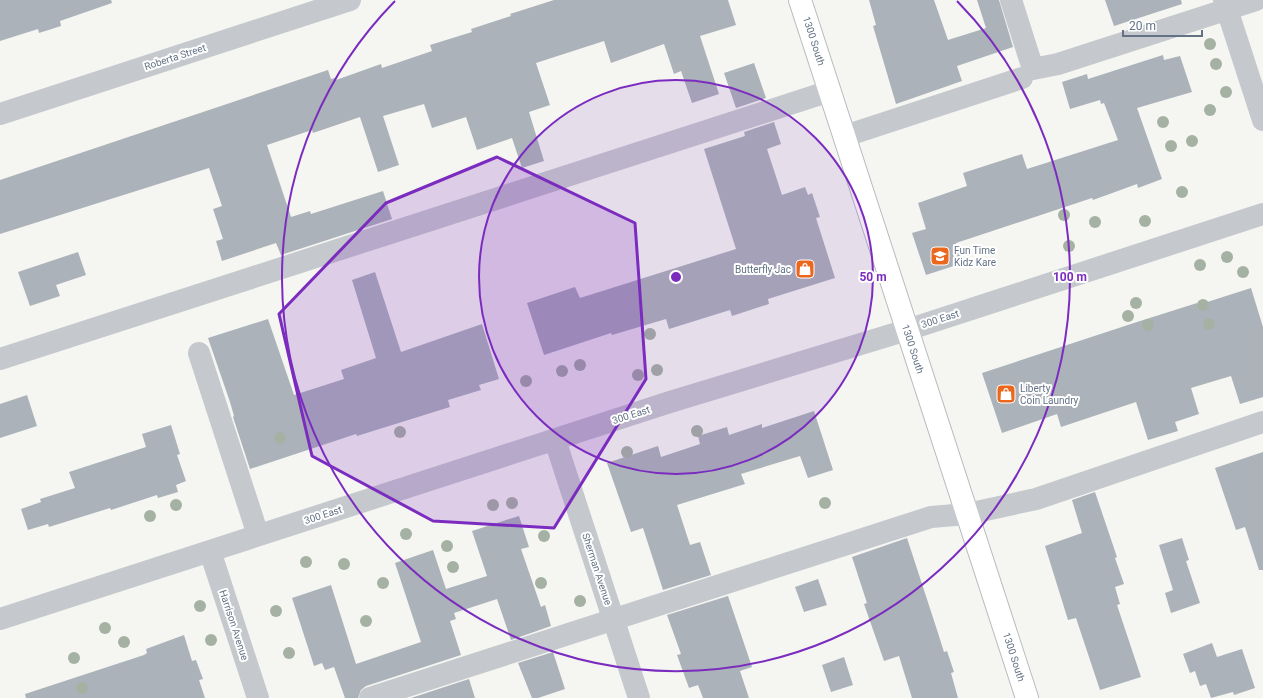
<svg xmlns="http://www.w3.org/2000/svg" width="1263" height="698" viewBox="0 0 1263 698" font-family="Roboto,sans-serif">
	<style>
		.building { fill: #abb2b9 }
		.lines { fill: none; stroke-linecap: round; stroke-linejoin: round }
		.major-casing { stroke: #b8bbc0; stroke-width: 24 }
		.minor { stroke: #c5c8cc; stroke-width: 22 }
		.major { stroke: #fff; stroke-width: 22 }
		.tree { fill: #a5b2a3 }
		.marked { fill: #7b2cbf; fill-opacity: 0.2; stroke: #7b2cbf; stroke-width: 3; stroke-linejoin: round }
		.ring { fill: none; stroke: #7b2cbf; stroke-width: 2 }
		.labels { text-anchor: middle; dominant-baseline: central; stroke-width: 4; stroke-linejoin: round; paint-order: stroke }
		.street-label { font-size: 10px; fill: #637285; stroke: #fff }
		.poi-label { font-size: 10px; fill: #637285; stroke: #fff; text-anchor: start }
		.centre { fill: #7b2cbf; stroke: #fff; stroke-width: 2 }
		.ring-label { font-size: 12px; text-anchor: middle; font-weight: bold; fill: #7b2cbf; stroke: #fff; stroke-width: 4; stroke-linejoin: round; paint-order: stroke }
	</style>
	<rect width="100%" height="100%" fill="#f5f6f2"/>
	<path class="building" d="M0,0h111l1,3 -52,18 1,5 -22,7 -1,-4 -38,12z
		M554,0h174l8,25 -36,11 19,58 -27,9 -11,-32 -7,3 -10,-30 -53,19 -7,-22 -68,22 14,42 -21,7 15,49 -22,7 -10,-30 -35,12 -11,-33 -34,11 -8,-24 -41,12 16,49 -21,7 -18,-55 -47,16 -1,-3 -45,15 24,72 19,-6 1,3 72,-23 9,28 -111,36 -5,-12 -54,18 -6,-20 7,-2 -10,-30 9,-3 -13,-38 -209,66v-54l328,-110 3,9 4,-1 1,2 45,-16 1,4 50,-17 -2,-6 42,-13 -1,-3 40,-13 -1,-2z
		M869,0h65l14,40 38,-12 -9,-28h22l14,47 -56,19 5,15 -66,23 -23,-78 3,-1z
		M1105,0h76l1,4 -68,22z
		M1163,55l1,5 16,-4 12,36 -55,16 25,71 -24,9 -1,-4 -44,16 -1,-2 -136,45 7,20 -37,12 -14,-42 14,-4 -8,-26 49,-17 -4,-13 59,-19 5,15 91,-29 -14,-37 -3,1 -1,-4 -30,9 -8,-27 25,-8 1,5z
		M754,63l12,35 -30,10 -12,-35z
		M774,122l7,22 -14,5 15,46 23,-8 3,8 4,-2 8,24 -4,1 19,60 -67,21 1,5 -37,12 -2,-6 -61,19 -3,-10 -54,16 -1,-2 -67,22 -17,-52 48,-16 5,11 156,-49 -32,-100 41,-13 -1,-4z
		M78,252l8,23 -30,10 4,11 -30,10 -12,-34z
		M375,272l26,80 81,-28 17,55 -20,6 2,5 -33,10 2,7 -93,29 -1,-2 -106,35 -17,-52 1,-1 -4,-14 -22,-64 60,-19 26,76 50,-16 -3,-9 35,-12 -24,-78z
		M1251,288l12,39v70l-23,7 -9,-28 -40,12 8,26 -24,8 3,9 -30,9 -12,-38 -75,25 -4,-13 -55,19 -20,-60 155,-51 60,-19 1,2z
		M27,395l10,31 -37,12v-34z
		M814,411l19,59 -25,8 -8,-22 -59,18 4,10 -68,21 13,40 10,-3 11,33 -48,15 -20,-62 -12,4 -24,-69 51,-17 3,11 39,-13 -2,-8 29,-9 2,8 33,-11v4z
		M171,425l9,29 -3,1 9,26 -10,4 2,7 -20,6 -1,-3 -46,15 -1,-2 -61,19 -1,-3 -20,6 -7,-21 20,-7 -1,-3 35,-11 -6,-16 77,-25 -4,-13z
		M1263,452v118h-4l-14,-43 -9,3 -21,-62z
		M1095,492l22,65 -2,1 9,26 -9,3 5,17 -3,1 24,72 -41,13 -24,-72 -8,2 -23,-74 37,-13 -10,-33z
		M519,516l10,31 -8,2 20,58 4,-2 6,21 -40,14 -14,-41 -43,14 2,6 -6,2 11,34 -95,31 -5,4 -3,8h-13l-11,-31 -9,3 -3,-7 -8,3 -22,-68 39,-13 25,79 65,-22 -26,-79 38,-13 13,39 41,-13 -15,-45z
		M907,538l31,95 6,19 3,-1 7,21 -3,1 7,25h-46l-13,-42 -15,5 -20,-57 3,-1 -15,-46z
		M1182,538l7,22 -3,1 14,42 -29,10 -6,-20 8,-3 -14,-45z
		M818,579l9,26 -23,7 -9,-25z
		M728,596l24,71 -12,4 9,27h-46l-5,-13 -9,3 -12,-33 4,-1 -14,-39z
		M184,635l8,26 4,-1 7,19 -4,1 6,18h-179l-1,-4 119,-39 3,-2 -1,-4z
		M1212,643l5,14 25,-8 13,39 -21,7 -1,-3 -22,6 -5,-14 -6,2 -5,-15 -5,2 -7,-19z
		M553,652l12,37 -27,9h-6l-14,-35z
		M844,657l9,28 -22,7 -9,-27z
		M469,679l6,19h-64z"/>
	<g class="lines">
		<defs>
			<path id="major" d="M800,0l227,698"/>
		</defs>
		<use href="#major" class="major-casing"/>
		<path class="minor" d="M1011,0l22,69 25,-5 198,-64
			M1224,0l39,120
			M0,114l350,-114
			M845,136l177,-58
			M199,353l59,182
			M0,359l830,-268
			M555,440l84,258
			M210,551l48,147
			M0,619l670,-217 237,-72 356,-116
			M370,698l561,-181 36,-3 69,-15 227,-77"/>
		<use href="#major" class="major"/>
	</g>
	<g class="tree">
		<circle cx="1210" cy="44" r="6"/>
		<circle cx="1216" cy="64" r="6"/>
		<circle cx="1226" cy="92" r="6"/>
		<circle cx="1210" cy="110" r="6"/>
		<circle cx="1163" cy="122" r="6"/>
		<circle cx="1192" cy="141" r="6"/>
		<circle cx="1171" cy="146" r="6"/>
		<circle cx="1182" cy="192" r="6"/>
		<circle cx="1064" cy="215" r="6"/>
		<circle cx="1145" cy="221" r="6"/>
		<circle cx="1095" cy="222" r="6"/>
		<circle cx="1069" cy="246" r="6"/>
		<circle cx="1227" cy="257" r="6"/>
		<circle cx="1200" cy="265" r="6"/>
		<circle cx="1243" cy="272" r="6"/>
		<circle cx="1136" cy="303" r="6"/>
		<circle cx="1203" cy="305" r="6"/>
		<circle cx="1128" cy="316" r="6"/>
		<circle cx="1209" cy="324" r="6"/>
		<circle cx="1148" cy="325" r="6"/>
		<circle cx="650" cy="334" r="6"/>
		<circle cx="580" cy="365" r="6"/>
		<circle cx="657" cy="370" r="6"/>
		<circle cx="562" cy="371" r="6"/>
		<circle cx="638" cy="375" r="6"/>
		<circle cx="526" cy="381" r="6"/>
		<circle cx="697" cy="431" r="6"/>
		<circle cx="400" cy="432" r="6"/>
		<circle cx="280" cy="438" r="6"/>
		<circle cx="627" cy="452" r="6"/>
		<circle cx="512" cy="503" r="6"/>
		<circle cx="825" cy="503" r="6"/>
		<circle cx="176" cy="505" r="6"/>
		<circle cx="493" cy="505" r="6"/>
		<circle cx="150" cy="516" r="6"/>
		<circle cx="406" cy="534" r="6"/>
		<circle cx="544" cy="536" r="6"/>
		<circle cx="447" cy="546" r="6"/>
		<circle cx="306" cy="562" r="6"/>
		<circle cx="344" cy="564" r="6"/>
		<circle cx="453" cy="567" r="6"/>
		<circle cx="383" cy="583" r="6"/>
		<circle cx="541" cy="583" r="6"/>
		<circle cx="580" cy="601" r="6"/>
		<circle cx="200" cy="606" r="6"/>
		<circle cx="276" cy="611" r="6"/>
		<circle cx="366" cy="621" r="6"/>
		<circle cx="105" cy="628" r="6"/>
		<circle cx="211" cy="640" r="6"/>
		<circle cx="124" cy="642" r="6"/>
		<circle cx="289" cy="653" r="6"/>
		<circle cx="74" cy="658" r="6"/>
		<circle cx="82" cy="688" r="6"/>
	</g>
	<path class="marked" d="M497,157l138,66 11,156 -92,149 -121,-7 -121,-65 -33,-142 107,-111z"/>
	<circle cx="676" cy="277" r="197" fill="#7b2cbf" fill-opacity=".12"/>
	<g class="ring">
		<circle cx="676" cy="277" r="197"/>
		<path d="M957 1A394 394 0 1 1 395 1"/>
	</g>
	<defs>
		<symbol id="school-square" viewBox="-11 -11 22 22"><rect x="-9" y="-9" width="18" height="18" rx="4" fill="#eb671d" stroke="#fff"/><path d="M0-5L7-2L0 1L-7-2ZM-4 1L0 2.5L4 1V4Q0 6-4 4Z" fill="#fff"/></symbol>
		<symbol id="shop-square" viewBox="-11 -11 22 22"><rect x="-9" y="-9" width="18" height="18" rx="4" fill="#eb671d" stroke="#fff"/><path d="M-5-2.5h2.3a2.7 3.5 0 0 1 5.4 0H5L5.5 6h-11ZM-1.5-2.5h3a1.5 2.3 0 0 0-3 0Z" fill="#fff"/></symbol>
	</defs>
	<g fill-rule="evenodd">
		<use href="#school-square" x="929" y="245" width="22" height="22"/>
		<use href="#shop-square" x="794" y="258" width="22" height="22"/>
		<use href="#shop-square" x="995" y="383" width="22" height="22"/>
	</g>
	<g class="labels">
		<g class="street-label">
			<text transform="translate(814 41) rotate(72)">1300 South</text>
			<text transform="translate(175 57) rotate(-18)">Roberta Street</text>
			<text transform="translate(940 319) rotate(-18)">300 East</text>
			<text transform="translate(913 349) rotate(72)">1300 South</text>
			<text transform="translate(631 415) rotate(-18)">300 East</text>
			<text transform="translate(323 515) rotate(-18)">300 East</text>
			<text transform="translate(597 569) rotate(72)">Sherman Avenue</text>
			<text transform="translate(234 625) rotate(72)">Harrison Avenue</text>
			<text transform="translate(1014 657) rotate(72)">1300 South</text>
		</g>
		<g class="poi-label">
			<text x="954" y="250">Fun Time<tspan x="954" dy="12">Kidz Kare</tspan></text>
			<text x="791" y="269" text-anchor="end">Butterfly Jac</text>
			<text x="1020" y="388">Liberty<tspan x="1020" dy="12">Coin Laundry</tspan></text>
		</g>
	</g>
	<circle cx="676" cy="277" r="6" class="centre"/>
	<g class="ring-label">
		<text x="873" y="281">50 m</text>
		<text x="1070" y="281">100 m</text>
	</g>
	<path d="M1123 30v6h79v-6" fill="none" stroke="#637285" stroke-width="2"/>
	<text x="1129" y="30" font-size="12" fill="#637285" stroke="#ffffff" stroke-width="3" paint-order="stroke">20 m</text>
</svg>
